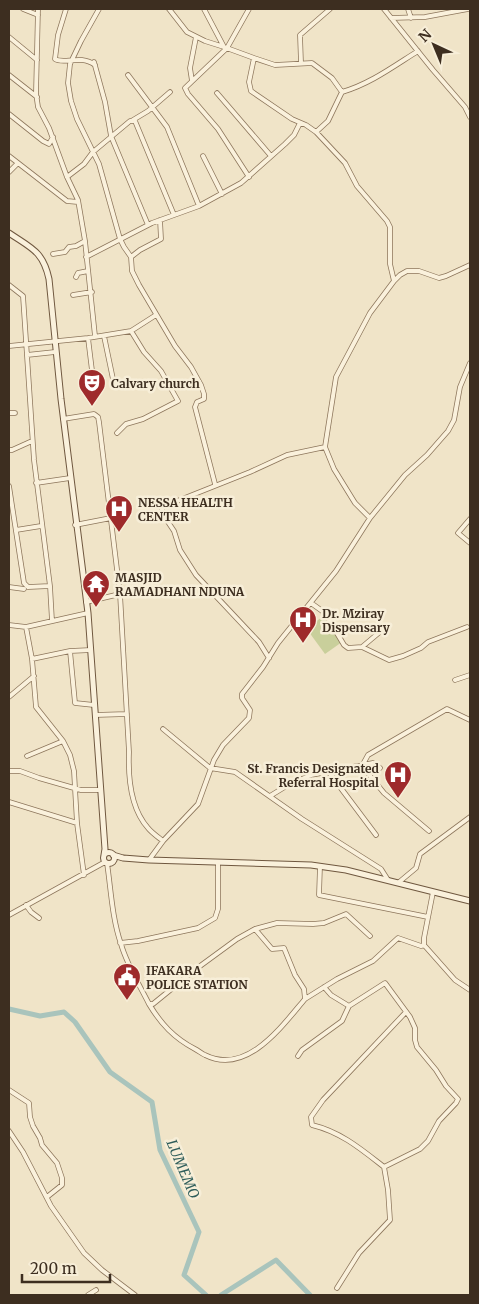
<svg xmlns="http://www.w3.org/2000/svg" width="479" height="1304" viewBox="0 0 479 1304" font-family="Merriweather,serif">
	<style>
		.green { fill: #c9cf9b }
		.lines { fill: none; stroke-linecap: round; stroke-linejoin: round }
		.river { stroke: #a9c4bc; stroke-width: 5 }
		.minor-casing { stroke: #8d765c; stroke-width: 5.5 }
		.secondary-casing { stroke: #6f573f; stroke-width: 7 }
		.minor { stroke: #faf1dc; stroke-width: 4 }
		.secondary { stroke: #faf1dc; stroke-width: 5 }
		.labels { text-anchor: middle; dominant-baseline: central; stroke-width: 5; stroke-linejoin: round; paint-order: stroke }
		.poi-label { font-size: 12px; font-weight: bold; fill: #3d2e20; stroke: #f7eed8; text-anchor: start }
		.water-label { font-size: 14px; font-style: italic; fill: #2f5d5a; stroke: #f7eed8 }
	</style>
	<rect width="100%" height="100%" fill="#f0e4c8"/>
	<path class="green" d="M324,616l18,26 -17,12 -19,-26z"/>
	<g class="lines">
		<path class="river" d="M9,1009l31,7 24,-4 11,10 35,50 42,30 8,48 39,82 -15,43 22,20
			M221,1295l55,-35 34,35"/>
		<defs>
			<path id="minor" d="M23,9l15,6
				M38,9l-2,84 2,14 11,21 18,49 11,23 7,41 10,95
				M66,9l-8,26 -3,24c9,6 25,-5 40,6
				M99,9l-18,32 -11,23 -2,19 3,18 6,18 22,45 21,75 4,8 7,10 1,14 7,14 36,61 16,21 10,18 3,9v5l-7,3 -2,5 20,77
				M169,9l18,23 18,9 19,6
				M204,9l20,38 30,11 -5,24 2,9 41,28 14,6 10,7 29,31 12,23 30,35 3,6v37l4,17
				M384,9l49,61 32,37 5,10
				M408,9l3,9
				M391,18l34,-1 43,-8
				M9,37l28,23
				M254,58l21,7 37,-2 20,15 10,14
				M94,62l11,40 6,34 37,89
				M301,63l-1,-28 30,-26
				M9,75l28,22
				M128,75l39,52 32,79
				M192,81l-2,-13 6,-31
				M217,93l54,63
				M9,114l34,27 6,3 4,-7
				M135,121l-2,-1 15,-9 22,-19
				M316,132l12,-11 14,-29c28,-8 52,-26 76,-41
				M9,156l58,45 11,1
				M203,156l19,38
				M9,172l9,-9
				M67,177l17,-13 9,-12 37,-31h5l39,94
				M249,177l-31,-48 -30,-35 -3,-6 42,-40 22,-39
				M53,254l12,-2 4,-5 7,-1 9,-5
				M86,257l66,-34 47,-17 42,-23 44,-39 9,-9 6,-12
				M131,257l9,-7 21,-11 -1,-19
				M76,277l2,-4 10,-2
				M9,285l14,11 11,164 16,126 2,35
				M73,295l19,-3
				M104,336l10,48
				M88,338l7,57
				M9,346l79,-8 43,-7 25,-16
				M27,355l28,-3
				M9,413h6
				M63,419l31,-5 4,3 1,5 21,172 9,158c-1,25 2,57 19,76 4,5 10,9 15,13
				M117,433l9,-9 17,-5 35,-18 -17,-30 -17,-19 -13,-21
				M9,450h3l20,-9
				M36,483l34,-5
				M9,486l15,97 4,4 22,-1
				M370,518l-15,-15 -21,-34 -9,-22 11,-70 34,-64 24,-32 6,-6 7,-4h12l20,7 7,-2 24,-11
				M470,519l-12,14 12,10
				M75,525l36,-7
				M16,530l25,-4
				M9,587l15,2
				M86,602l34,-8
				M311,603l14,10 19,32 4,3 14,-1 27,13 14,-4 18,-8 7,-6 39,-15
				M88,613l-62,14 6,32 38,-8 21,-1
				M9,625l17,2
				M362,647l19,-16
				M70,651l5,52 19,2
				M269,658l-10,-16 -63,-67 -16,-25 -6,-19 -12,-18v-6l88,-35 37,-17 38,-8
				M32,659l4,48 27,34 7,14 4,16 3,52 7,52
				M455,680l15,-5
				M9,697l25,-21
				M95,715l32,-1
				M163,729l47,39 25,4 67,47 79,50 7,11
				M27,756l36,-15
				M9,771h11l19,7 42,12h19
				M328,771l48,64
				M270,796l18,-11 23,-10 62,-12 7,5
				M9,802l68,21
				M429,831l-45,-38 -22,-27 6,-11 79,-46 23,11
				M149,860l14,-19 35,-37 16,-44 9,-15 26,-27 1,-8 -8,-12v-4l21,-27 15,-24 58,-72 34,-53 35,-43 22,-20 21,-24 6,-11 6,-33 10,-24
				M107,863c4,27 5,55 14,81 6,21 18,40 28,60h4l43,-35 41,-30 18,-10 22,-6 36,1 11,-1 22,-9 24,22
				M320,866l-1,29 109,22
				M398,883l18,-15 4,-14 50,-37
				M433,892l-9,46v7l31,35 15,10
				M26,905l5,7 8,6
				M9,915l96,-53
				M120,943l18,-2 60,-13 17,-10 3,-9v-46
				M324,987l7,8 18,11
				M305,999l32,-20 36,-18 25,-23 23,8 3,-1
				M149,1004c12,20 25,34 46,45 4,2 7,5 10,6 42,21 77,-29 100,-56l-1,-10 -9,-14 -11,-27 -12,1 -17,-20
				M298,1056l4,-6 40,-29 7,-15 36,-23 25,34 5,11v12l2,7 19,23 10,16 12,13 -2,4 -17,18 -11,20 -8,8 -36,18
				M9,1090l20,13 1,14 3,9 7,12 2,7 15,18 5,15v7l-15,12
				M9,1131l14,21 28,54 33,47 18,17 33,25
				M337,1288l22,-35 31,-33 -2,-30 -4,-23c-23,-18 -43,-35 -72,-42l-1,-8 12,-17 82,-87
				M88,1295l8,-5"/>
			<path id="secondary" d="M9,233c22,15 34,18 40,46l12,120 27,214 17,236 -1,6
				M103.5 858a5.5 5.5 0 1 1 11 0a5.5 5.5 0 1 1-11 0Z
				M113,855l10,3 26,2 162,5 35,5 124,31"/>
		</defs>
		<use href="#minor" class="minor-casing"/>
		<use href="#secondary" class="secondary-casing"/>
		<use href="#minor" class="minor"/>
		<use href="#secondary" class="secondary"/>
	</g>
	<defs>
		<symbol id="theatre-pin" viewBox="-11 -11 22 30"><path d="M0 17L-7.5 6A9.5 9.5 0 1 1 7.5 6Z" fill="#9e2a2b" stroke="#f7eed8"/><path d="M-5-5.5Q0-4 5-5.5V0Q5 5 0 6Q-5 5-5 0ZM-3.3-2.5H-1v1.5H-3.3ZM1-2.5H3.3v1.5H1ZM-2.8 1Q0 5.5 2.8 1Z" fill="#fff"/></symbol>
		<symbol id="hospital-pin" viewBox="-11 -11 22 30"><path d="M0 17L-7.5 6A9.5 9.5 0 1 1 7.5 6Z" fill="#9e2a2b" stroke="#f7eed8"/><path d="M-5-5h3v3.5h4V-5h3V5h-3V1.5h-4V5h-3Z" fill="#fff"/></symbol>
		<symbol id="temple-pin" viewBox="-11 -11 22 30"><path d="M0 17L-7.5 6A9.5 9.5 0 1 1 7.5 6Z" fill="#9e2a2b" stroke="#f7eed8"/><path d="M0-6L5-2H3V0L6.5 2.5H4V6H1.5V3h-3V6H-4V2.5H-6.5L-3 0V-2H-5Z" fill="#fff"/></symbol>
		<symbol id="civic-pin" viewBox="-11 -11 22 30"><path d="M0 17L-7.5 6A9.5 9.5 0 1 1 7.5 6Z" fill="#9e2a2b" stroke="#f7eed8"/><path d="M-.6-6.5H3V-4.5H.6V-3L4-1V1h2V6H-6V1h2V-1L-.6-3ZM-1.2 2.5V6h2.4V2.5Z" fill="#fff"/></symbol>
	</defs>
	<g fill-rule="evenodd">
		<use href="#theatre-pin" x="76" y="367" width="32" height="43"/>
		<use href="#hospital-pin" x="103" y="493" width="32" height="43"/>
		<use href="#temple-pin" x="80" y="568" width="32" height="43"/>
		<use href="#hospital-pin" x="287" y="604" width="32" height="43"/>
		<use href="#hospital-pin" x="382" y="759" width="32" height="43"/>
		<use href="#civic-pin" x="111" y="961" width="32" height="43"/>
	</g>
	<g class="labels">
		<g class="poi-label">
			<text x="111" y="383">Calvary church</text>
			<text x="138" y="502">NESSA HEALTH<tspan x="138" dy="14">CENTER</tspan></text>
			<text x="115" y="577">MASJID<tspan x="115" dy="14">RAMADHANI NDUNA</tspan></text>
			<text x="322" y="613">Dr. Mziray<tspan x="322" dy="14">Dispensary</tspan></text>
			<text x="379" y="768" text-anchor="end">St. Francis Designated<tspan x="379" dy="14">Referral Hospital</tspan></text>
			<text x="146" y="970">IFAKARA<tspan x="146" dy="14">POLICE STATION</tspan></text>
		</g>
		<g class="water-label">
			<text transform="translate(183 1169) rotate(67)">LUMEMO</text>
		</g>
	</g>
	<rect width="479" height="1304" fill="none" stroke="#3d2e20" stroke-width="20"/>
	<g transform="translate(434 45) rotate(316)" stroke="#f7eed8" stroke-width="4" paint-order="stroke">
	<path d="M0-4L9 19L0 12L-9 19Z" fill="#3d2e20"/>
	<text y="-8" font-size="14" font-weight="bold" text-anchor="middle" fill="#3d2e20">N</text>
	</g>
	<path d="M22 1274v8h88v-8" fill="none" stroke="#3d2e20" stroke-width="2.5"/>
	<text x="30" y="1274" font-size="15" fill="#3d2e20" stroke="#f7eed8" stroke-width="4" paint-order="stroke">200 m</text>
</svg>
